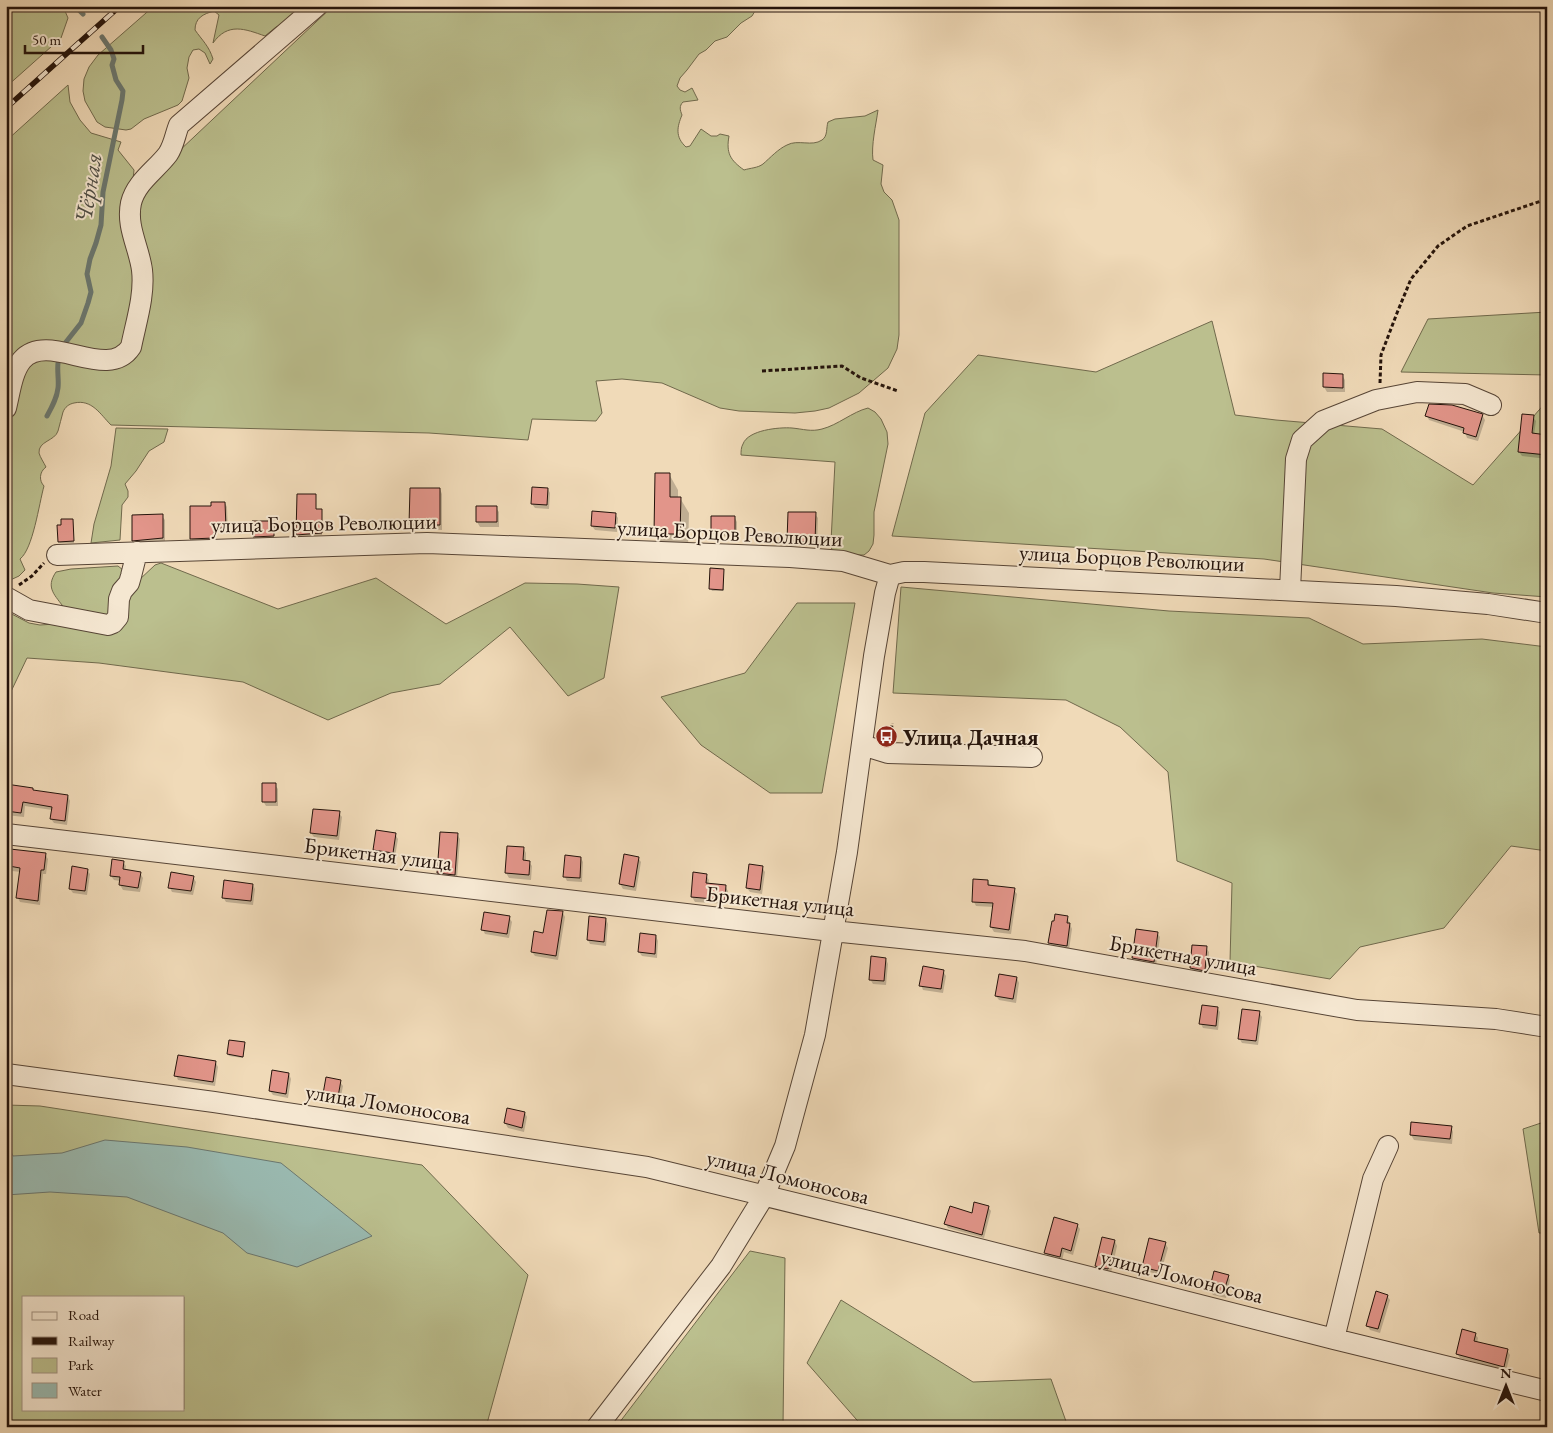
<svg xmlns="http://www.w3.org/2000/svg" width="1553" height="1433" viewBox="0 0 1553 1433" font-family="'EB Garamond',serif">
	<style>
		.green { fill: #bbbf8e; stroke: #70694c; fill-rule: evenodd }
		.water { fill: #9abab1; stroke: #6b776f }
		.shadow { fill: #0003 }
		.lines { fill: none; stroke-linecap: round; stroke-linejoin: round }
		.stream { stroke: #6b776f; stroke-width: 5 }
		.building { fill: #e2958a; stroke: #24130b }
		.minor-casing { stroke: #574536; stroke-width: 22 }
		.path { stroke: #24130b; stroke-width: 3; stroke-dasharray: 4 2.5; stroke-linecap: butt }
		.minor { stroke: #f5e7d1; stroke-width: 20 }
		.rail-casing { stroke: #24130b; stroke-width: 5.5 }
		.rail { stroke: #f5e7d1; stroke-width: 4; stroke-dasharray: 11; stroke-linecap: butt }
		.labels { text-anchor: middle; dominant-baseline: central; stroke-width: 4; stroke-linejoin: round; paint-order: stroke }
		.street-label { font-size: 22px; fill: #24130b; stroke: #f5e7d1 }
		.poi-label { font-size: 22px; font-weight: bold; fill: #24130b; stroke: #f5e7d1; text-anchor: start }
		.water-label { font-size: 24px; font-style: italic; fill: #4d4d45; stroke: #f5e7d1 }
	</style>
	<rect width="100%" height="100%" fill="#f0dab8"/>
	<filter id="stains"><feTurbulence type="fractalNoise" baseFrequency=".004" numOctaves="4"/><feColorMatrix values="0 0 0 0 .2 0 0 0 0 .09 0 0 0 0 .02 0 0 0 .5 -.17"/></filter>
	<radialGradient id="worn" r=".72"><stop offset=".6" stop-color="#630" stop-opacity="0"/><stop offset="1" stop-color="#630" stop-opacity=".3"/></radialGradient>
	<path class="green" d="M6,6h54l5,5 3,7 -7,20 -55,49z
		M154,6h154l-20,16 -12,5 -11,9c-20,-7 -37,-14 -52,7l6,-28 -5,-4c-11,3 -19,7 -19,19 7,10 14,16 18,29l-3,5 -5,-11 -6,-4 -6,1 -4,7 -2,11 2,10 -7,23 -4,4 -34,14 -13,10 -5,1 -21,-3 -8,-5 -12,-21 -2,-10 1,-12 5,-12 9,-12z
		M333,6h425l-6,10 -11,7 -14,14 -12,4 -9,9 -7,4 -12,16 -7,8 -3,8 3,4 5,2 7,-4 6,12 -15,2c-4,4 -3,8 -1,13 -5,12 -7,22 4,32l4,-1 11,-17 10,7h6l3,-2 9,2c-3,17 1,24 15,34 6,-2 14,-2 19,-6 7,-6 15,-15 24,-19 11,-6 25,2 35,-5 6,-4 4,-12 6,-18l7,-3 30,-3 13,-6c-2,15 -7,35 -5,50l10,5 -2,19 3,8 8,8 7,20v115l-2,14 -9,19 -29,25 -30,15 -14,3 -20,2 -56,-2 -19,-3 -58,-25 -40,-4 -26,2 6,32 -6,8 -64,-2 -4,21 -99,-7 -318,-8c-11,-11 -19,-26 -37,-22 -5,1 -9,4 -11,9 -2,6 -3,13 -5,19 -3,10 -20,10 -19,22 1,4 5,10 7,14 -7,5 -7,14 -2,19 -5,18 -11,63 -24,73l5,11 -6,6 -13,6v-154l11,-45 6,-15 18,-11 86,7 8,-5 4,-9v-148l5,-13 34,-37z
		M68,85l2,17 10,18 11,13 30,9 -3,8 16,20 -1,10 3,87 -9,73 -10,15 -59,-9 -52,31v-236z
		M1547,312v63l-146,-3 27,-53z
		M1212,321l23,94 41,5 106,9 91,56 74,-84v196l-54,-4 -229,-34 -372,-23 33,-123 53,-58 118,17z
		M868,408l7,4 6,7 6,13 1,12 -14,68v23l-1,9 -4,7 -5,4h-24l-8,-3 -1,-10 4,-80 -94,-7c0,-3 0,-8 2,-11 5,-14 36,-17 49,-16 11,1 19,4 30,1 16,-4 30,-17 46,-21z
		M116,428l52,1 -4,13 -15,9 -13,20 -11,13 3,7v6l-6,8 -2,35 -29,3 3,-19 17,-58z
		M161,563l117,46 98,-31 70,46 79,-41 52,1 42,3 -15,91 -36,18 -58,-69 -70,57 -49,9 -63,27 -85,-38 -144,-19 -72,-5 -21,44v-91l23,12 11,2 15,-1 32,5 40,-26 11,-22 17,-16z
		M118,566l5,4 -14,44 -6,3 -38,-8c-10,-14 -20,-21 -9,-37l15,-3z
		M901,587l268,24 140,7 54,26 119,-5 65,8v204l-36,-5 -67,82 -84,19 -30,32 -100,-17 2,-79 -55,-22 -9,-89 -48,-45 -54,-27 -173,-7z
		M797,603h58l-33,190h-52l-69,-48 -40,-48 84,-24z
		M6,1105l34,1 382,59 106,110 -42,152h-480zM24,1297h160v112h-160z
		M1547,1121v112h-8l-16,-104z
		M750,1251l35,7 -2,169h-167z
		M841,1300l132,82 78,-3 17,48h-205l-56,-64z"/>
	<path class="water" d="M105,1140l82,7 94,16 91,73 -75,31 -50,-14 -24,-20 -96,-36 -77,-5 -44,3v-53l7,14 49,-3z"/>
	<path class="shadow" d="M1342,375l3,5v12h-18l-3,-5z
		M1482,415l3,5 -7,21 -11,-3 -2,-6 -36,-12 -2,-4z
		M1533,417l3,4 -2,14 13,1v23l-25,-3 -3,-4z
		M669,474l9,16v8h2l9,15 -1,36 -24,-1 -9,-15z
		M440,489l2,5v36l-29,-1 -2,-4z
		M548,489l2,4 -1,16 -14,-1 -3,-4z
		M299,495h16l1,15h5l1,2v23l-23,2z
		M225,503l2,4 1,25h-12v10l-22,1 -3,-5 21,-31z
		M477,508h19l3,4v15h-19l-3,-5z
		M615,514l3,4 -1,14 -22,-2 -3,-4z
		M815,514l3,4 -1,28h-26l-3,-5z
		M162,516l3,4v23l-29,2 -2,-5z
		M735,518l2,4v15l-22,-1 -3,-4z
		M72,520l2,23h-14l-1,-1 3,-15z
		M274,525v13h-19l-1,-2z
		M723,570l1,21h-12l-1,-2z
		M6,785l28,7 34,4 2,5 -3,24 -13,-2 -3,-4 1,-9 -27,-4 -1,11 -18,-2z
		M275,785l3,4v17h-12l-3,-5z
		M339,813l3,4 -3,23 -25,-3 -3,-4z
		M377,832l18,2 3,5 -3,18 -18,-2 -2,-5z
		M457,834l3,5 -3,40 -16,-2 -3,-5z
		M524,849l2,4v9h3l3,4 -1,14 -22,-2 -3,-5z
		M11,851l34,3 3,5 -2,15h-3l-3,31 -20,-3 -2,-4 3,-26 -9,-1 -2,-5z
		M581,858l2,4 -1,20 -15,-1 -2,-4z
		M638,858l3,4 -5,29 -13,-2 -3,-5z
		M123,862l3,4 -1,5 15,2 3,5 -3,14 -17,-2 -3,-5v-4l-6,-1 -3,-4z
		M762,867l3,5 -3,22 -12,-2 -3,-4z
		M87,870l3,4 -3,21 -14,-2 -3,-4z
		M706,875l3,5 -1,5 17,1 3,5 -1,13 -32,-2 -3,-5z
		M193,877l3,5 -3,13 -21,-3 -2,-4z
		M988,881l2,4 24,5 3,4 -6,40 -17,-2 -3,-5 3,-20 -18,-1 -2,-4z
		M253,885l2,4 -2,16 -27,-3 -3,-5z
		M563,913l2,4 -7,43 -23,-4 -3,-4 12,-18z
		M509,917l3,5 -3,16 -24,-4 -2,-4z
		M1067,917l5,12 -3,21 -17,-3 -2,-4 5,-21z
		M606,919l2,5 -2,22 -16,-2 -2,-4z
		M1157,933l3,4 -4,29 -20,-4 -2,-4z
		M656,936l2,5 -1,17 -15,-2 -3,-4z
		M1206,948l3,4 -2,23 -13,-2 -3,-5z
		M1544,955h3v30l-5,-1 -2,-5z
		M886,959l2,5 -2,21 -13,-1 -3,-5z
		M943,971l3,5 -3,17 -20,-3 -2,-5z
		M1017,978l2,5 -3,20 -17,-3 -3,-4z
		M1545,1000l2,1v15l-3,-2z
		M1217,1008l3,4 -2,18 -15,-2 -2,-4z
		M1259,1012l3,5 -4,28 -16,-2 -3,-5z
		M244,1043l1,2 -2,13 -14,-2 -1,-2z
		M216,1063l2,4 -3,19 -37,-6 -2,-5z
		M289,1074l2,5 -3,19 -15,-3 -3,-4z
		M340,1082l3,4 -3,15 -13,-2 -3,-5z
		M525,1113l2,4 -3,15 -16,-4 -3,-5z
		M1451,1127l2,5 -1,12 -38,-4 -3,-5z
		M988,1207l3,4 -7,27 -36,-10 -3,-5z
		M1077,1225l3,4 -7,26 -9,-3 -2,9 -14,-3 -2,-5z
		M1115,1241l2,5 -6,27 -12,-2 -2,-5z
		M1165,1243l3,5 -8,27 -14,-4 -3,-4z
		M1228,1276l2,4 -4,18 -13,-3 -3,-5z
		M1387,1296l3,4 -10,33 -10,-3 -2,-4z
		M1475,1334l3,4 -1,5 30,7 3,5 -4,16 -46,-13 -3,-4z"/>
	<g class="lines">
		<path class="stream" d="M75,6l8,8
			M66,342l15,-19 7,-20 3,-11 -4,-18 3,-15 6,-16 5,-18 2,-33 19,-92 1,-9 -7,-11 -4,-15 2,-6 -3,-9 -9,-13
			M47,416c5,-9 10,-18 11,-28 1,-8 -1,-16 0,-25"/>
	</g>
	<path class="building" d="M1323,373l20,1v14l-20,-1z
		M1429,404l23,1 31,9 -7,23 -13,-4 1,-5 -39,-12z
		M1522,414l12,1 -2,18 15,2v20l-29,-3z
		M655,473h15v24h11l-1,37h-26z
		M532,487l16,1 -1,17 -16,-1z
		M410,488h30v37h-31z
		M297,494h19v15h6v24l-26,2z
		M211,502h14l1,26h-12v10l-24,1v-33h21z
		M476,506h21v16h-21z
		M592,511l24,2 -1,15 -24,-2z
		M788,512h28l-1,30 -28,-1z
		M163,514v24l-31,3v-26z
		M711,516h24v17l-24,-1z
		M61,519h12l1,22 -16,1 -1,-17h4z
		M252,521h22v15l-21,1z
		M710,568l14,1 -1,21 -14,-1z
		M262,783h14v19h-14z
		M6,784l27,4v2l35,5 -3,26 -15,-2 2,-12 -29,-5 -2,11 -15,-2z
		M313,809l27,2 -3,25 -27,-3z
		M376,830l20,3 -3,20 -20,-3z
		M440,832l18,1 -3,42 -18,-2z
		M507,846l17,1 -1,13 7,1 -1,14 -24,-2z
		M10,849l36,4 -2,17h-3l-3,31 -22,-3 4,-30 -11,-2z
		M624,854l15,3 -5,30 -15,-3z
		M565,855l16,2 -1,21 -17,-1z
		M112,859l12,2 -1,8 18,3 -3,16 -19,-3 1,-8 -10,-1z
		M749,864l14,2 -3,24 -14,-2z
		M72,866l16,3 -3,22 -16,-2z
		M171,872l23,4 -3,15 -23,-3z
		M693,872l14,2 -1,9 20,2 -1,15 -34,-3z
		M973,879l15,1v5l27,3 -6,42 -19,-3 3,-24 -21,-1z
		M224,880l29,4 -2,17 -29,-3z
		M547,910l16,1 -7,45 -25,-4 3,-21 9,2z
		M484,912l26,4 -3,18 -26,-4z
		M1055,914l13,2 -1,7h3l-3,23 -19,-3 4,-22h2z
		M589,916l17,2 -2,24 -17,-2z
		M1136,929l22,3 -4,30 -22,-4z
		M640,933l16,2 -1,19 -17,-2z
		M1192,945l15,1 -2,25 -15,-3z
		M871,956l15,2 -2,23 -15,-1z
		M923,966l21,4 -3,19 -22,-3z
		M999,974l18,3 -4,22 -18,-3z
		M1202,1005l16,2 -2,19 -17,-2z
		M1242,1009l18,2 -4,30 -18,-2z
		M229,1040l16,2 -2,15 -16,-3z
		M178,1055l38,6 -3,21 -39,-6z
		M272,1070l17,3 -3,21 -17,-3z
		M326,1077l15,3 -3,17 -15,-3z
		M507,1108l18,4 -3,16 -18,-5z
		M1411,1122l41,4 -2,13 -40,-4z
		M974,1202l15,4 -7,29 -38,-11 6,-18 22,7z
		M1054,1217l24,7 -7,27 -9,-3 -2,9 -16,-4z
		M1102,1237l13,3 -7,29 -13,-3z
		M1149,1238l17,4 -8,29 -16,-4z
		M1214,1271l15,4 -6,19 -14,-3z
		M1376,1291l12,4 -10,34 -12,-3z
		M1462,1329l14,4 -2,8 34,8 -4,18 -48,-13z"/>
	<g class="lines">
		<defs>
			<path id="minor" d="M6,408c4,-16 6,-36 16,-48 27,-30 85,23 109,-13 5,-25 14,-52 11,-77 -3,-23 -16,-43 -11,-67 5,-21 25,-33 37,-49 6,-9 7,-19 11,-29l138,-119
				M57,555l370,-12 363,14 53,4 47,14 14,-3h20l472,24 92,8 59,9
				M1290,590l6,-131 6,-19 21,-19 53,-21 41,-8 48,2 26,11
				M6,597l23,13 79,15 5,-2 5,-6 1,-18 3,-8 7,-8 2,-7 6,-24
				M862,745l26,8 144,4
				M6,834l817,96 202,21 332,59 139,9 51,8
				M6,1074l208,28 433,65 250,61 437,111 213,52
				M1334,1339l39,-160 15,-33
				M597,1427l124,-161 43,-70 21,-50 30,-111 32,-183 27,-196 11,-63 5,-18"/>
		</defs>
		<use href="#minor" class="minor-casing"/>
		<path class="path" d="M762,371l80,-5 19,12 37,13
			M1380,383l1,-28 16,-42 14,-34 27,-33 29,-20 80,-27
			M19,585l13,-9 12,-13
			M891,736l1,-13"/>
		<use href="#minor" class="minor"/>
		<defs>
			<path id="rail" d="M6,108l114,-102"/>
		</defs>
		<use href="#rail" class="rail-casing"/>
		<use href="#rail" class="rail"/>
	</g>
	<defs>
		<symbol id="bus-disc" viewBox="-11 -11 22 22"><circle r="9.5" fill="#8f2418" stroke="#f5e7d1"/><path d="M-5-6H5V4H4V6H2V4H-2V6H-4V4H-5ZM-3.5-4V0h7V-4ZM-3.5 1.2v1.5H-2V1.2ZM2 1.2v1.5H3.5V1.2Z" fill="#fff"/></symbol>
	</defs>
	<g fill-rule="evenodd">
		<use href="#bus-disc" x="874" y="724" width="25" height="25"/>
	</g>
	<g class="labels">
		<g class="street-label">
			<text transform="translate(324 523) rotate(-1)">улица Борцов Революции</text>
			<text transform="translate(730 533) rotate(3)">улица Борцов Революции</text>
			<text transform="translate(1132 558) rotate(3)">улица Борцов Революции</text>
			<text transform="translate(378 854) rotate(7)">Брикетная улица</text>
			<text transform="translate(780 901) rotate(6)">Брикетная улица</text>
			<text transform="translate(1183 955) rotate(10)">Брикетная улица</text>
			<text transform="translate(388 1104) rotate(9)">улица Ломоносова</text>
			<text transform="translate(788 1177) rotate(14)">улица Ломоносова</text>
			<text transform="translate(1182 1276) rotate(14)">улица Ломоносова</text>
		</g>
		<g class="poi-label">
			<text x="903" y="737">Улица Дачная</text>
		</g>
		<g class="water-label">
			<text transform="translate(88 188) rotate(-81)">Чёрная</text>
		</g>
	</g>
	<rect width="1553" height="1433" fill="none" stroke="#f0dab8" stroke-width="25"/>
	<rect x="8" y="8" width="1538" height="1418" fill="none" stroke="#24130b" stroke-width="2.5"/>
	<rect x="12" y="12" width="1528" height="1408" fill="none" stroke="#24130b"/>
	<rect x="22" y="1296" width="162" height="115" fill="#f5e7d1" stroke="#a19282"/>
	<rect x="32" y="1312" width="25" height="8" fill="#f5e7d1" stroke="#a19282"/>
	<text x="68" y="1320" font-size="15" fill="#24130b">Road</text>
	<rect x="32" y="1337" width="25" height="8" fill="#24130b" stroke="#a19282"/>
	<text x="68" y="1346" font-size="15" fill="#24130b">Railway</text>
	<rect x="32" y="1358" width="25" height="15" fill="#bbbf8e" stroke="#a19282"/>
	<text x="68" y="1370" font-size="15" fill="#24130b">Park</text>
	<rect x="32" y="1383" width="25" height="15" fill="#9abab1" stroke="#a19282"/>
	<text x="68" y="1396" font-size="15" fill="#24130b">Water</text>
	<g transform="translate(1506 1386)" stroke="#f5e7d1" stroke-width="4" paint-order="stroke">
	<path d="M0-4L9 19L0 12L-9 19Z" fill="#24130b"/>
	<text y="-8" font-size="14" font-weight="bold" text-anchor="middle" fill="#24130b">N</text>
	</g>
	<path d="M25 45v8h118v-8" fill="none" stroke="#24130b" stroke-width="2.5"/>
	<text x="32" y="45" font-size="15" fill="#24130b" stroke="#f5e7d1" stroke-width="4" paint-order="stroke">50 m</text>
	<rect width="100%" height="100%" filter="url(#stains)"/>
	<rect width="100%" height="100%" fill="url(#worn)"/>
</svg>
